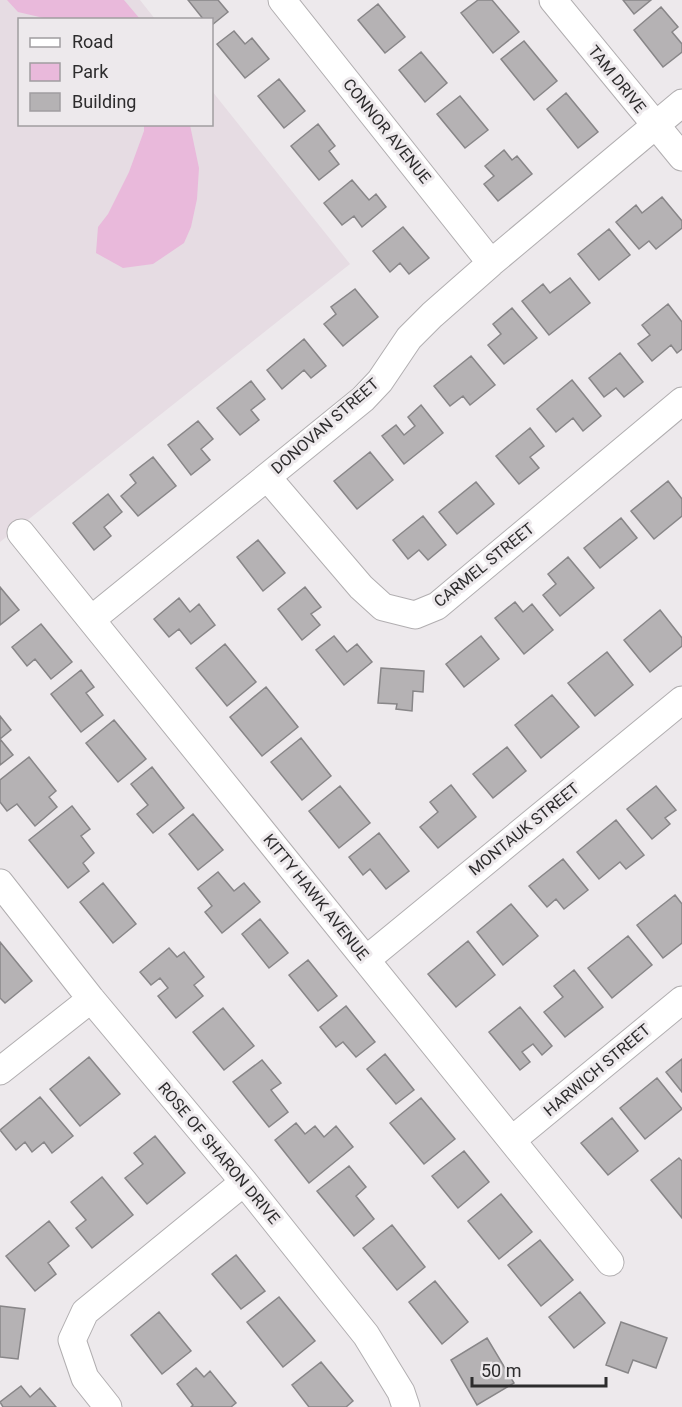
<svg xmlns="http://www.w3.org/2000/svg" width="682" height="1407" viewBox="0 0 682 1407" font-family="Roboto,sans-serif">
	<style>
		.built { fill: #e6dce3 }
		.green { fill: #e9b9db }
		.building { fill: #b5b2b4; stroke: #888688; stroke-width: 1.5 }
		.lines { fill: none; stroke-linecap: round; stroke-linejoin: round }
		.minor-casing { stroke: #b1aeb0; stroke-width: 29 }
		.minor { stroke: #fff; stroke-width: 27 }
		.labels { text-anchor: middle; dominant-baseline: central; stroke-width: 6; stroke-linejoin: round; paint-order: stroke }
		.street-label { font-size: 16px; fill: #2d2c2d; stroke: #ede9ec }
	</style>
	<rect width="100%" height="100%" fill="#ede9ec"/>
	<path class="built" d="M0,0h140l15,19 -135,1v104h192v-33l138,173 -350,278z"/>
	<path class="green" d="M7,0h117l16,19h-92l-30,-7z
		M144,125h46l9,43 -2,31 -6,28 -7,16 -31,21 -30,4 -27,-15 2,-26 10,-13 21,-42 15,-41z"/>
	<path class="building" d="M188,0h30l10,12 -16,13v-5h-8z
		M478,0h14l27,32 -26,21 -32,-40z
		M623,0h28l-17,14z
		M378,4l27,33 -20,16 -27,-33z
		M661,7l17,20 -6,5 10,12v8l-19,15 -29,-37z
		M234,31l11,13 7,-6 17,21 -24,19 -28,-34z
		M524,41l33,40 -23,19 -33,-41z
		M421,52l26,31 -22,19 -26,-32z
		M279,79l26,32 -21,17 -26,-32z
		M566,93l32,39 -20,16 -31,-39z
		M460,96l28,34 -23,18 -28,-34z
		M318,124l17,22 -6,5 10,13 -20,16 -28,-34z
		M504,150l8,10 5,-4 15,18 -34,27 -14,-17 10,-8 -9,-10z
		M352,180l17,20 7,-6 10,13 -24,20 -8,-11 -12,9 -18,-22z
		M662,197l20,24v7l-26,21 -7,-8 -10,8 -23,-27 20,-17 6,8z
		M403,227l26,31 -20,16 -9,-11 -10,9 -17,-21z
		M609,229l21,26 -31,25 -21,-26z
		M570,278l20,25 -41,32 -27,-34 21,-17 7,9z
		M355,289l23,28 -35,29 -19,-22 12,-10 -5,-7z
		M668,304l14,18v27l-5,4 -6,-8 -19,16 -14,-17 12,-9 -8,-10z
		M512,308l25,30 -33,26 -16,-19 13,-11 -8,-10z
		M304,339l22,27 -15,12 -7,-8 -22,19 -15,-19z
		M620,353l23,29 -19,15 -8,-9 -12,9 -15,-19z
		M471,356l24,29 -25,20 -7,-9 -13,10 -16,-20z
		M572,380l29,36 -18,15 -10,-13 -17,14 -19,-23z
		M251,381l14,18 -14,11 8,10 -19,15 -23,-27z
		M421,405l22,28 -39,31 -22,-28 14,-11 8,10 11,-9 -7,-9z
		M198,421l15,18 -12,10 9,11 -19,15 -23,-30z
		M530,428l14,18 -14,11 9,11 -20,16 -23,-28z
		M370,452l23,28 -36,29 -23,-28z
		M153,457l23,29 -38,30 -17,-20 15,-13 -6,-8z
		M668,481l14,18v17l-28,23 -23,-28z
		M476,482l18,22 -37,30 -18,-22z
		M108,494l14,18 -18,15 7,9 -17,14 -21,-27z
		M423,516l23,29 -18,15 -9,-10 -11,9 -15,-19z
		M621,518l16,20 -37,30 -16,-20z
		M258,540l27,33 -22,18 -26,-34z
		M568,557l26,31 -34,28 -17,-21 13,-11 -8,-10z
		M0,587l19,23 -19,15z
		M305,587l16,20 -10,7 9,11 -18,15 -24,-31z
		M179,598l11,14 9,-8 16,21 -24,19 -12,-15 -10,8 -15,-18z
		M515,602l8,10 9,-8 21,26 -29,24 -29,-36z
		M660,610l22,28v8l-32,26 -26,-32z
		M41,624l31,38 -21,17 -16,-20 -8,7 -15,-19z
		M334,636l13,16 10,-8 15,18 -28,23 -28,-35z
		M481,636l18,23 -35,28 -18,-23z
		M225,644l31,38 -29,24 -31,-38z
		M607,652l26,33 -38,31 -27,-33z
		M381,668l43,3 -1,21 -10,-1 -1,20 -16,-2 1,-5 -19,-1z
		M81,670l13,17 -8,6 17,22 -22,17 -30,-38z
		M266,687l32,40 -36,29 -32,-39z
		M552,695l27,32 -38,31 -26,-33z
		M0,716l11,14 -11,9 13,16 -13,10z
		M114,720l32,39 -28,23 -32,-39z
		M301,738l30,38 -29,24 -31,-38z
		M507,747l19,24 -33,27 -20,-24z
		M29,757l27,34 -7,6 8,10 -22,19 -18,-22 -10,7 -7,-9v-22z
		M152,767l32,41 -31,25 -16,-19 11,-9 -17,-21z
		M451,785l25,32 -38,31 -18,-21 18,-15 -8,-10z
		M340,786l30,37 -31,25 -30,-37z
		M656,786l20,24 -11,8 5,6 -18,15 -25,-30z
		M72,806l18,23 -9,7 13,17 -11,10 6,8 -21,17 -39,-48z
		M193,814l30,36 -25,20 -29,-36z
		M616,820l28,35 -18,14 -6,-7 -21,17 -22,-27z
		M379,833l30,38 -23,18 -16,-20 -7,6 -14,-18z
		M563,859l25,31 -24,19 -8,-10 -9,8 -18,-21z
		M218,872l16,19 10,-8 16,19 -38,31 -17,-21 7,-6 -14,-18z
		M103,883l33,41 -23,19 -33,-41z
		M675,895l7,9v39l-19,15 -26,-33z
		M511,904l27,32 -35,29 -26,-33z
		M260,919l28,34 -19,15 -27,-34z
		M628,936l24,29 -40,33 -24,-30z
		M468,941l27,34 -39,32 -28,-33z
		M0,942l32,39 -27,22 -5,-5z
		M169,948l8,9 7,-5 20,25 -10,8 9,11 -27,22 -18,-22 10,-8 -8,-10 -9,7 -11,-13z
		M308,960l29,36 -19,15 -29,-36z
		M574,970l29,37 -38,30 -21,-25 19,-15 -9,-11z
		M346,1006l29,36 -19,15 -13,-15 -7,5 -16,-20z
		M520,1007l32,39 -10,9 -9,-11 -11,8 8,10 -10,8 -31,-38z
		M223,1008l31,38 -30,24 -31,-38z
		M385,1054l29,36 -18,14 -29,-35z
		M89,1057l31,37 -40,32 -30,-37z
		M682,1059v33l-16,-20z
		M262,1060l19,23 -10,7 17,22 -19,15 -36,-45z
		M657,1078l25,31 -37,30 -25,-31z
		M40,1097l33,39 -21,17 -8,-11 -12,10 -7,-10 -9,8 -16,-20z
		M421,1098l34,41 -31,25 -34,-41z
		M612,1118l26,33 -30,24 -27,-32z
		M296,1123l9,11 10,-8 9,11 12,-11 17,21 -44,36 -34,-43z
		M155,1136l30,37 -38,31 -22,-26 18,-14 -9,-11z
		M464,1151l25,31 -31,26 -26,-32z
		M679,1158l3,3v57l-31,-38z
		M349,1166l17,21 -10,9 18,23 -20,17 -37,-45z
		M102,1177l31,38 -41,33 -16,-20 10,-8 -15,-18z
		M501,1194l31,38 -33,27 -31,-38z
		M49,1221l20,25 -21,17 8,11 -21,17 -29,-35z
		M392,1225l33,42 -28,23 -34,-42z
		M540,1240l33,40 -32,26 -33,-41z
		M236,1255l29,36 -24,18 -29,-35z
		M435,1281l33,41 -26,22 -33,-42z
		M580,1292l25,31 -31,25 -25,-31z
		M279,1297l36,44 -32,26 -36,-45z
		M0,1306l25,3 -7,50 -18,-2z
		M159,1312l32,39 -29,23 -31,-39z
		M621,1322l46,16 -11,30 -23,-8 -5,13 -22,-8z
		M487,1338l27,45 -37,22 -26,-45z
		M321,1362l32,39 -7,6h-37l-17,-22z
		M196,1368l8,9 6,-6 26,32 -5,4h-40l2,-2 -16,-21z
		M21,1386l9,11 10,-9 16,19h-53l-3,-5z"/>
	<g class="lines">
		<defs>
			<path id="minor" d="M282,0l209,263
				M553,0l129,157
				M267,477l94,110 22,20 32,8 22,-9 245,-205
				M21,533l589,729
				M92,619l271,-220 17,-18 29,-43 23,-23 59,-52 191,-160
				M0,883l91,116 153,183 122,153 35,57 5,15
				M367,959l315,-259
				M0,1071l91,-72
				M512,1140l170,-140
				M108,1407l-23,-29 -13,-38 13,-28 159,-130"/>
		</defs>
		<use href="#minor" class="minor-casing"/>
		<use href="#minor" class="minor"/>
	</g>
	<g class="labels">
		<g class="street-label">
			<text transform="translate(617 79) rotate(51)">TAM DRIVE</text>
			<text transform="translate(387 131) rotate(51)">CONNOR AVENUE</text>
			<text transform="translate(325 426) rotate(-41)">DONOVAN STREET</text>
			<text transform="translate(484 565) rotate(-39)">CARMEL STREET</text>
			<text transform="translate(524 829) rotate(-39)">MONTAUK STREET</text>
			<text transform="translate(316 897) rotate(51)">KITTY HAWK AVENUE</text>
			<text transform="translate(597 1070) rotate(-40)">HARWICH STREET</text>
			<text transform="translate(219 1153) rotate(50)">ROSE OF SHARON DRIVE</text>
		</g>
	</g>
	<rect x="18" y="18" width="195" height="108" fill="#ede9ec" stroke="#a09da0" stroke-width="1.5"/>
	<rect x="30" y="38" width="30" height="9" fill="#ffffff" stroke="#a09da0" stroke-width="1.5"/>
	<text x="72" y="48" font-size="18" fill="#2d2c2d">Road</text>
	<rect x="30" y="63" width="30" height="18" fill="#e9b9db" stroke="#a09da0" stroke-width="1.5"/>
	<text x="72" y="78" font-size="18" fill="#2d2c2d">Park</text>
	<rect x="30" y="93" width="30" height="18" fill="#b5b2b4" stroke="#a09da0" stroke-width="1.5"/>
	<text x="72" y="108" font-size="18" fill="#2d2c2d">Building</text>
	<path d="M472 1377v9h134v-9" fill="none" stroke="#2d2c2d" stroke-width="3"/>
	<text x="481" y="1377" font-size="18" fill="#2d2c2d" stroke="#ede9ec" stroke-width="4.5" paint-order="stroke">50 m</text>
</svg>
